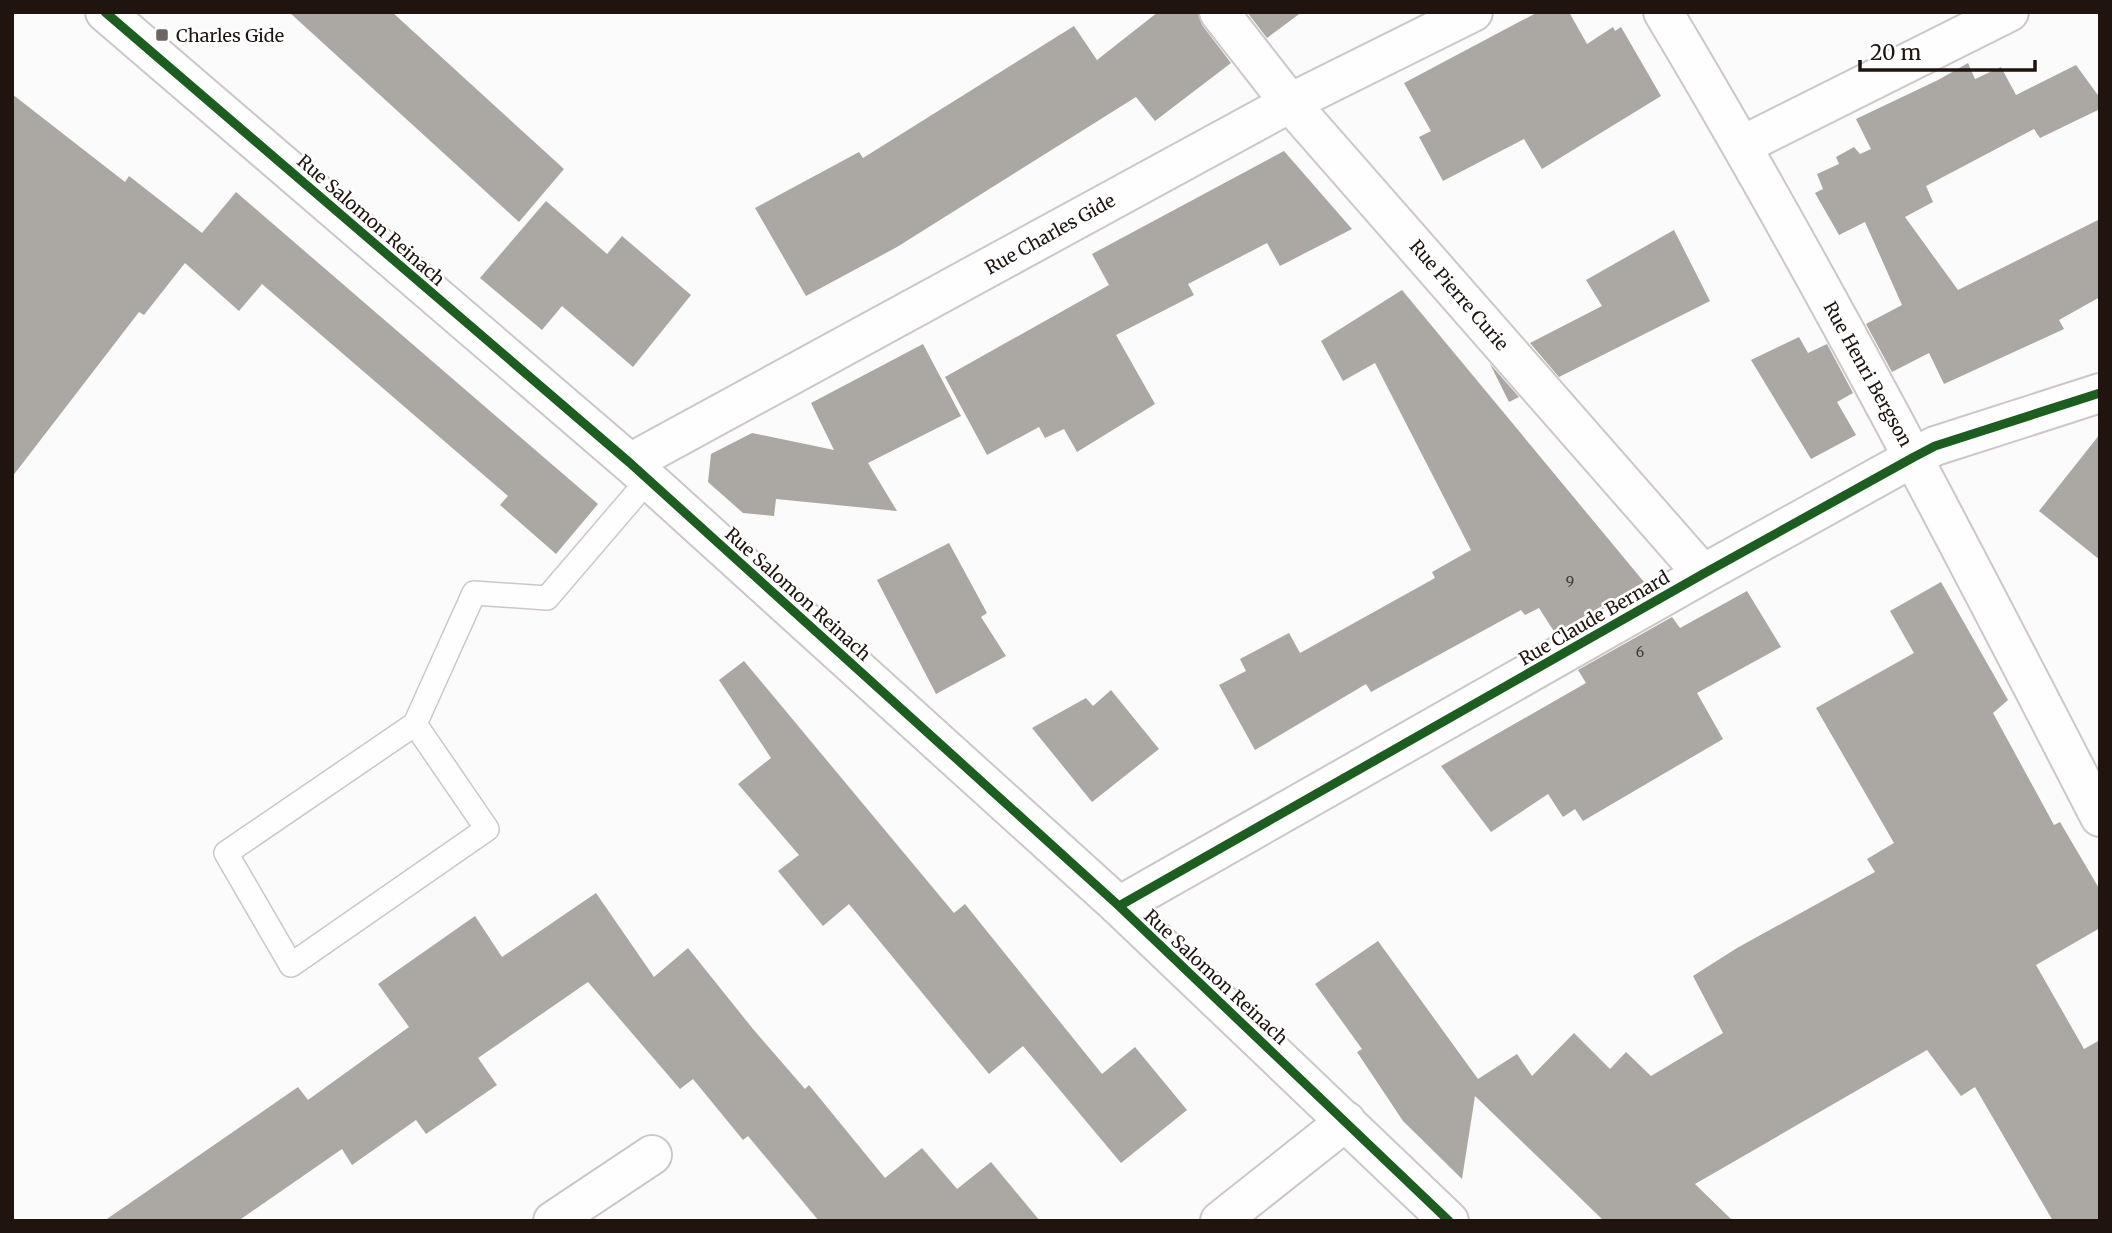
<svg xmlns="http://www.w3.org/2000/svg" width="2112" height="1233" viewBox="0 0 2112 1233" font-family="Merriweather,serif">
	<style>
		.building { fill: #aba7a3 }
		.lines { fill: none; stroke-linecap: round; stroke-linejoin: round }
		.service-casing { stroke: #cdc7c5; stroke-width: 26 }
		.minor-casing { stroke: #cdc7c5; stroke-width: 42 }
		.tertiary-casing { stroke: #cdc7c5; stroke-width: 42 }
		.service { stroke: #fefefe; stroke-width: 23 }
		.minor { stroke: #fefefe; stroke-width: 38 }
		.tertiary { stroke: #fefefe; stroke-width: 38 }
		.cycleway-casing { stroke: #fff; stroke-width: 13 }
		.cycleway { stroke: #1b5e20; stroke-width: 9 }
		.poi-dot { fill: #6d6561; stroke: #fff; stroke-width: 2.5 }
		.labels { text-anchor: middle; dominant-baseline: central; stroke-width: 5; stroke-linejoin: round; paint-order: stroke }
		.number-label { font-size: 14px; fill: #433933 }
		.poi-label { font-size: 18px; fill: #20140e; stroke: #fff; text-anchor: start }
		.street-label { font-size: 18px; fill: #20140e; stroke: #fff }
	</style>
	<rect width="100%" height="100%" fill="#fbfbfb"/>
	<path class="building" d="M289,12h103l172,157 -45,53z
		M1158,12h40l4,13 29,38 -76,58 -19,-24 -239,150 -91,49 -51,-88 104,-56 4,6 211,-132 23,34z
		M1247,12h55l-35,26z
		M1538,12h31l18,32 26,-17 2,4 6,-4 40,69 -119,73 -18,-30 -81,42 -24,-44 12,-6 -27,-48z
		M1968,63l7,16 26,-12 15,28 60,-30 24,33v11l-60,29 -6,-9 -108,57 7,16 -28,15 53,73 142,-71v78l-41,23 5,9 -120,55 -15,-31 -37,19 -26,-48 36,-19 -37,-83 -26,13 -24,-42 8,-4 -6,-15 22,-10 -3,-7 18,-10 6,7 11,-5 -15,-30 82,-39z
		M12,94l113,88 4,-6 73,57 34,-41 362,312 -42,50 -56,-49 8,-9 -246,-212 -23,27 -54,-48 -41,52 -5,-3 -127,165z
		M1284,151l68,78 -72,37 -13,-23 -79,41 6,11 -78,40 39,69 -78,48 -13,-23 -19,9 -6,-11 -52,28 -42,-78 164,-92 -17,-31z
		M546,201l61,53 15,-18 69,59 -58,72 -71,-61 -20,24 -62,-52z
		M1674,230l36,71 -151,76 -29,-34 72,-37 -16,-26z
		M1402,290l242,292 -89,51 -16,-25 -14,7 -4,-5 -150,82 -5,-8 -111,66 -36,-65 27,-14 -6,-12 49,-26 11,20 135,-75 -3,-6 39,-22 -96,-187 -32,18 -22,-40z
		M1799,337l9,16 19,-9 26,49 -16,9 19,33 -45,24 -60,-99z
		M923,344l38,72 -93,47 29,48 -121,-12 -2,17 -31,-3 -35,-31 3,-28 41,-21 82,17 -23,-47z
		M1490,364l29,33 -10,5z
		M2100,434v126l-61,-49z
		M949,543l38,70 -6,4 25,39 -70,38 -59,-114z
		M1941,582l67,118 -15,13 61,112 6,-3 40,68v38l-64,37 48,84 16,-9v181h-47l-78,-134 -14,9 -34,-46 -232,134 38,37h-129l-129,-125 -13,83 -59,-58 -46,-69 5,-3 -47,-65 63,-43 100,138 39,-25 15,22 42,-43 36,36 16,-17 25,24 72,-43 -30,-57 44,-28 138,-76 -8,-13 27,-16 -78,-135 98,-55 -24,-42z
		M1747,591l34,56 -84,46 26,46 -140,82 -8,-12 -12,8 -15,-23 -57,38 -50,-66 145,-83 -8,-13 94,-53 8,11z
		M744,661l210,252 11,-9 137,170 33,-27 52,63 -66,53 -98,-117 -34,28 -140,-170 -26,22 -45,-55 21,-16 -61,-71 33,-26 -52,-78z
		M1111,690l48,59 -67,53 -60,-74 54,-30 7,8z
		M596,893l58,84 34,-29 65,81 52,60 4,-4 76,93 37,-30 35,41 34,-27 49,59h-221l-71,-85 -5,4 -50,-61 -13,10 -92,-107 -110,76 19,27 -71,49 -10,-14 -64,45 -10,-16 -104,72h-134l194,-134 10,13 101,-73 -31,-43 97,-68 27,41z"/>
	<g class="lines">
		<defs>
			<path id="service" d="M415,724l72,105 -196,136 -65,-112 189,-129 59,-131 73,5 101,-118"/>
			<path id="minor" d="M1219,12l71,91 413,471
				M1663,12c157,262 297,533 437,805
				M1743,145l266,-133
				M630,463l660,-360 183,-91
				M1119,906l584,-332 211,-117 21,-11 165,-53
				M553,1221l99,-66
				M1220,1221l126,-100"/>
			<path id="tertiary" d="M105,12l525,451 489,443 330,315"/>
		</defs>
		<use href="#service" class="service-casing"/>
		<use href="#minor" class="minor-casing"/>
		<use href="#tertiary" class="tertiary-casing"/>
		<use href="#service" class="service"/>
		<use href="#minor" class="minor"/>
		<use href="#tertiary" class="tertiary"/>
		<defs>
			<path id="cycleway" d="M105,12l525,451 489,443 330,315
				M1119,906l584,-332 211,-117 21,-11 165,-53"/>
		</defs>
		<use href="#cycleway" class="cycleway-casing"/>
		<use href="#cycleway" class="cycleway"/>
	</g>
	<rect class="poi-dot" x="155" y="28" width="14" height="14" rx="3.5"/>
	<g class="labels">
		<g class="number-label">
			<text x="1570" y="581">9</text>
			<text x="1640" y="652">6</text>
		</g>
		<g class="poi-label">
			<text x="176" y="35">Charles Gide</text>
		</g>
		<g class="street-label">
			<text transform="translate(371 220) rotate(41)">Rue Salomon Reinach</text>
			<text transform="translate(1050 234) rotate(-29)">Rue Charles Gide</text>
			<text transform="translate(1459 295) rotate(49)">Rue Pierre Curie</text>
			<text transform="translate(1868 374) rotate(61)">Rue Henri Bergson</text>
			<text transform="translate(798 594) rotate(42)">Rue Salomon Reinach</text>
			<text transform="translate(1594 618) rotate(-30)">Rue Claude Bernard</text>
			<text transform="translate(1216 977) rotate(43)">Rue Salomon Reinach</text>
		</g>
	</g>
	<rect width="2112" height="1233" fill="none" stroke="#20140e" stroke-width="28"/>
	<path d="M1860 60v10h175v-10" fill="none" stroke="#20140e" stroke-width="3.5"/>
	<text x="1870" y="60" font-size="21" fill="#20140e" stroke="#ffffff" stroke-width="5" paint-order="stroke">20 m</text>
</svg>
